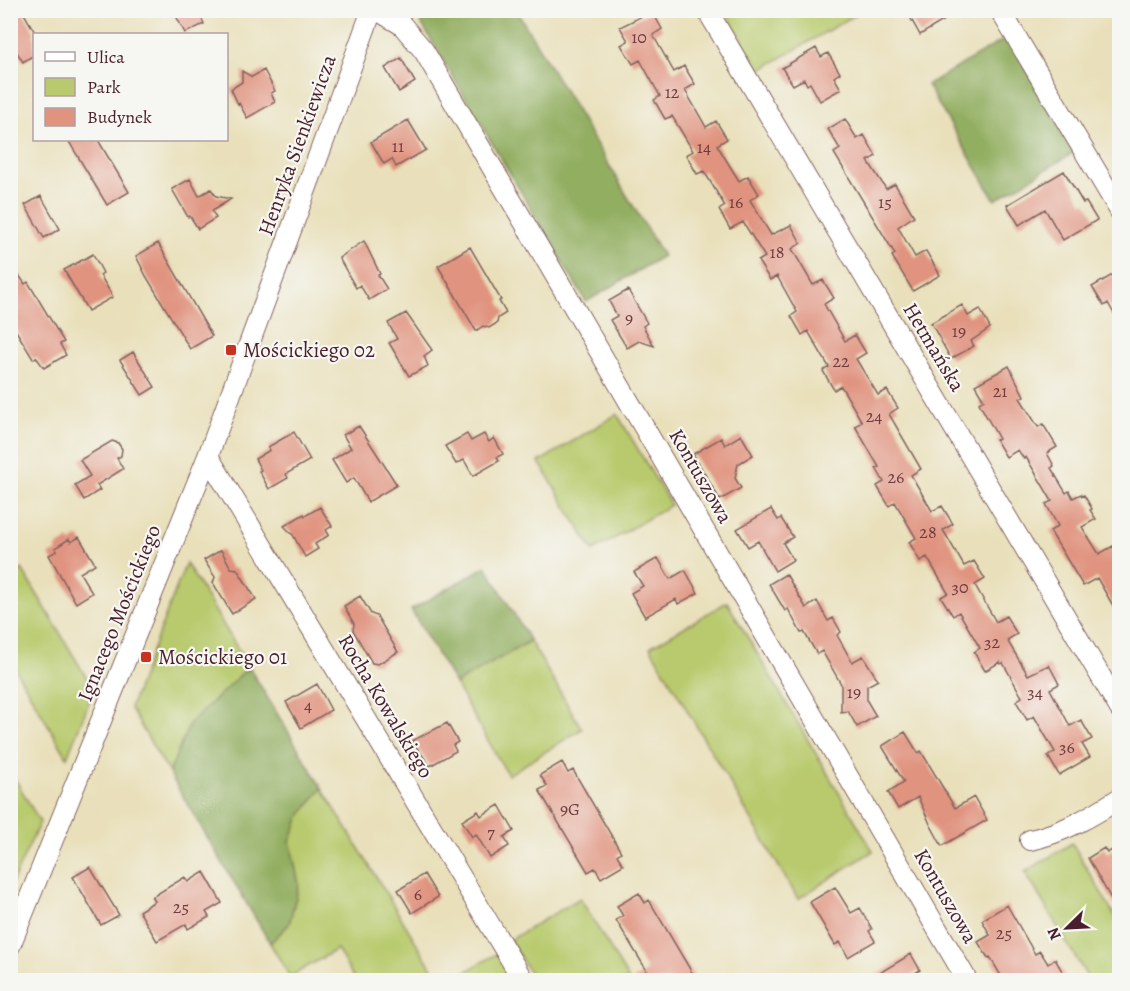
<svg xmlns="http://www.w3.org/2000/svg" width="1130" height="991" viewBox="0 0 1130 991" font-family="Alegreya,serif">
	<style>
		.green { fill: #b8ca6d; stroke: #81744c; stroke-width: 1.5 }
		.forest { fill: #92ae60; stroke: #6e6646; stroke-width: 1.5 }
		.building { fill: #e0937f }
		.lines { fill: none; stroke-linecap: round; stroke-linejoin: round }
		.minor-casing { stroke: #82635d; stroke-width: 22 }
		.minor { stroke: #fff; stroke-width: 20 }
		.poi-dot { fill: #c8321e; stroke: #f6f6f2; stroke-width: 2 }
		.labels { text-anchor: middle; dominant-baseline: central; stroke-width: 4.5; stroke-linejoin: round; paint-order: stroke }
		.number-label { font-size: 18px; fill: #703c40 }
		.street-label { font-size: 21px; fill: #4a1f2b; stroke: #f6f6f2 }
		.poi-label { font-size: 21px; fill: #4a1f2b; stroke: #f6f6f2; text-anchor: start }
	</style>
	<rect width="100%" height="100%" fill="#f6f6f2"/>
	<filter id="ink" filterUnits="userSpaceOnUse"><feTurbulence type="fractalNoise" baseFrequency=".0167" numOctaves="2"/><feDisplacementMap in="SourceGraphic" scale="12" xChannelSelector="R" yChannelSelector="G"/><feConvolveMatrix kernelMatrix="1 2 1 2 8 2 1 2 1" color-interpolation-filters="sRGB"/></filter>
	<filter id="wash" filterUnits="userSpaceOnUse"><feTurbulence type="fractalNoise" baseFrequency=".008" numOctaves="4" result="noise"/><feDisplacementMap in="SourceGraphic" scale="24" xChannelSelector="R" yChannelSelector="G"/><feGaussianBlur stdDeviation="1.35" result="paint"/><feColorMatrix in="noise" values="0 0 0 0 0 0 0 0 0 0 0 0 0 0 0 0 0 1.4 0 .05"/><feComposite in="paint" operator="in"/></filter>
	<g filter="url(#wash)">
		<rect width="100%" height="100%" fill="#e9e0bb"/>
		<path class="green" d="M725,11h137l-102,59z
			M617,414l54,91 -78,46 -54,-89z
			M186,563l63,104 -59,56 -21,50 -39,-65z
			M22,569l72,121 -27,67 -56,-95v-86z
			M727,602l146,249 -75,48 -148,-252z
			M530,641l52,88 -74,46 -53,-91z
			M11,772l29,50 -29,63z
			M322,788l117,192h-84l-18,-31 -47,28 -20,-34 19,-19 10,-39 -9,-44 10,-25z
			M1072,843l47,80v57h-30l-64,-108z
			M580,898l49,82h-95l-24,-40z
			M498,953l16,27h-63z"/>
		<path class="forest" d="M414,11h103l146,245 -77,46z
			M1008,37l67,115 -80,48 -68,-115z
			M486,566l44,75 -75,43 -44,-74z
			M249,667l73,121 -22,28 -10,25 9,44 -10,39 -19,19 -101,-170 21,-50z"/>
		<g id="blocks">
			<path class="building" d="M10,10h12l12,21v24l-11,7 -13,-21z
				M173,10h25l6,14 -19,9z
				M906,10h55l-41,25z
				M652,11l10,18 -9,6 21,37 10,-6 11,18 -10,6 21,37 10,-6 11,18 -10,6 22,36 9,-5 11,18 -9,6 21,35 20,-10 10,18 -9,6 21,36 10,-5 11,18 -10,6 21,37 10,-6 11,18 -10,6 22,36 9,-5 11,18 -9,6 32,55 -10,6 21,36 10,-5 11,18 -10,6 21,36 10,-5 11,18 -10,6 21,37 10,-6 11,18 -10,6 21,35 21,-10 10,19 -9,5 20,37 11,-6 11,19 -10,5 8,13 -31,18 -11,-19 7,-4 -21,-36 -7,4 -11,-19 6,-4 -19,-34 -3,1v-2l-15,9 -11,-19 6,-4 -21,-36 -6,4 -5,-8 -7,-11 7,-4 -21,-36 -7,4 -4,-7 -7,-12 7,-4 -21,-36 -6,4 -12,-20 7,-4 -8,-14 3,-1 -24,-41 7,-4 -21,-36 -7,4 -11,-19 6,-4 -21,-36 -6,4 -11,-19 6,-4 -20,-36 -7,4 -12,-19 7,-4 -22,-35 -13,7 -11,-19 6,-4 -21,-35 -7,3 -11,-19 7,-4 -21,-35 -7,3 -11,-19 6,-4 -20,-36 -7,4 -12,-19 7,-4 -8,-14z
				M816,48l5,9 7,-4 12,20 -6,4 7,12 -21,12 -10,-18 -3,2 -3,-6 -11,6 -11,-17z
				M401,58l14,24 -16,10 -14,-24z
				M264,70l11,21 -4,2 4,9 -28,16 -8,-15 -1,1 -7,-15 11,-7v-11l10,6z
				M845,119l12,20 7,-4 12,21 -8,5 18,28 9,-5 19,32 -16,11 17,30 11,-6 14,24 -27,16 -21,-35 3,-2 -61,-101 6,-4 -12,-20z
				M408,120l18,30 -30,17 -4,-8 -8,5 -13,-22z
				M68,140h30l31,52 -22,13z
				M1064,171l19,32 3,-1 11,18 -34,20 -18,-31 -26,16 -12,-20z
				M190,179l9,17 12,-7 5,7 15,3 -19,12 4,7 -18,11 -8,-13 -2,1 -16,-28z
				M41,196l19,33 -16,9 -19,-33z
				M364,241l16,33 -2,1 9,14 -18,11 -9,-15 -4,3 -17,-30z
				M158,243l54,93 -22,13 -44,-73 -10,-20z
				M470,247l31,53 -2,1 7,12 -8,5 -1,5 -8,5 -6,-2 -7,5 -38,-65z
				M93,254l10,19 -3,2 13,22 -25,14 -24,-41z
				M10,262l15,22 3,-2 36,60 -4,2 6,11 -22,13 -8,-11 -3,2 -23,-38z
				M1119,271v52l-11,-20 -4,3 -12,-19z
				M628,290l19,33 -4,3 11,20 -15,-5 -12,7 -17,-28 7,-4 -8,-15z
				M962,305l6,11 12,-7 10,19 -19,13 3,5 -23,13 -20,-36z
				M406,313l26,37 -8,6 4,10 -19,10 -20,-33 8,-4 -9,-16z
				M133,352l22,35 -13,8 -22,-35z
				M1009,366l15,30 -4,2 18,29 5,-3 14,23 -10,6 7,13 -3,2 15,25 3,-2 4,7 8,-4 1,2 2,-1 8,14 -2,1 6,9 -14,8 17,27 14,-8 6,10v60l-22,-38 -14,8 -33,-55 8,-5 -12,-22 6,-3 -26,-44 -2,2 -6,-9 -12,7 -10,-17 3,-1 -20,-36 5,-3 -9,-15z
				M359,426l38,59 -29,17 -14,-24 -8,5 -14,-23 19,-12 -8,-13z
				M294,432l16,28 -24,14 2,4 -19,11 -10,-18 2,-1 -6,-11 15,-9 -2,-3z
				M467,434l4,7 13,-7 5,8 5,-4 9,16 -6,3 2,4 -26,15 -9,-16 -8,4 -11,-18z
				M741,435l12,20 -15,9 -3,14 6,10 -21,12 -27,-46 28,-16 4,7z
				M112,441l6,2 4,6 -1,7 -4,2 6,11 -26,16 3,5 -16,10 -9,-15 15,-9 -10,-16z
				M320,507l12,19 -6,4 3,5 -14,9 3,5 -13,8 -12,-22 -9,-9 20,-12 1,2z
				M771,509l7,11 3,-2 12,19 -10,6 10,17 -18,11 -17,-30 -10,6 -11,-18z
				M79,537l16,27 -15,9 12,20 -16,10 -27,-48 8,-4 -2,-3 14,-9 2,3z
				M221,550l10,18 6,1 19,30 -24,15 -19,-31 2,-6 -11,-17z
				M658,558l12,21 15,-9 13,23 -20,11 -2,-5 -31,18 -14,-24 12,-7 -9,-14z
				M786,574l20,34 11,-7 11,20 5,-3 8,14 -4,3 15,27 11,-6 15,24 -11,6v15l9,15 -19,11 -9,-16 -7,1v-28l-19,-33 -5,3 -13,-22 -3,1 -13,-24 -3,2 -16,-27z
				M360,596l11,18 6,2 21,36 -20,12 -6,-1 -19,-33 1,-6 -10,-18z
				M317,684l14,26 -30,18 -15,-26z
				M447,723l11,19 -5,3 3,6 -26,15 -18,-25z
				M905,732l13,21 3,-2 34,57 19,-11 13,23 -45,26 -12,-22 -12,-27 -20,12 -10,-17 16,-10 -22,-36z
				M562,762l6,11 5,-3 48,82 -4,3 6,10 -22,13 -6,-10 -7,4 -49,-82 8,-4 -7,-11z
				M499,805l15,26 -10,6 5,9 -19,12 -14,-24 -4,3 -10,-16 16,-10 3,5z
				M1119,846v67l-31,-55 16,-10 3,5z
				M90,867l29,48 -18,10 -28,-48z
				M204,872l18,31 -16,9 3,5 -21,12 -2,-5 -29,17 -18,-30 16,-10 -3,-4 33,-20 3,5z
				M424,874l14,23 -26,16 -14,-23z
				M835,887l16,26 9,-5 12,21 -3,2 6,10 -27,16 -8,-15 -5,3 -25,-43z
				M639,893l6,10 4,-3 48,81h-66l16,-10 -31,-51 7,-4 -6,-10z
				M1007,905l28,49 5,-3 8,13 7,-5 13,22h-64l-14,-24 -2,1 -10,-16 12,-7 -8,-15z
				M911,954l9,16 -17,11h-37z"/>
		</g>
	</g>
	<g filter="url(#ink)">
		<use href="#blocks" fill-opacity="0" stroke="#82635d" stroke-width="1.5"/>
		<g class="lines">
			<defs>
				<path id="minor" d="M377,10l25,15 22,26 543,929
					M707,10l413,699
					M1000,10l120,201
					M208,456l315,524
					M1030,840c33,-7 62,-24 90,-42
					M10,946l198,-490 164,-446"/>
			</defs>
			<use href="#minor" class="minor-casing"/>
			<use href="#minor" class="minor"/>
		</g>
	</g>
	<g class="poi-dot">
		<rect x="225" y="344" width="12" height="12" rx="3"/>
		<rect x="140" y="651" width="12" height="12" rx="3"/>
	</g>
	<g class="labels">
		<g class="number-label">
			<text x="639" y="37">10</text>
			<text x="672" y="92">12</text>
			<text x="398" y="146">11</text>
			<text x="704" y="147">14</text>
			<text x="736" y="202">16</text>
			<text x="885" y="202">15</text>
			<text x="777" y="252">18</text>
			<text x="629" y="318">9</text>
			<text x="959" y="331">19</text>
			<text x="841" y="361">22</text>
			<text x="1000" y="391">21</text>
			<text x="874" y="416">24</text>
			<text x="896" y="477">26</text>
			<text x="928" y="532">28</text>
			<text x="960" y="587">30</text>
			<text x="992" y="642">32</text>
			<text x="854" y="692">19</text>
			<text x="1035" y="692">34</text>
			<text x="308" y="705">4</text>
			<text x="1067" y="747">36</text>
			<text x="570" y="809">9G</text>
			<text x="491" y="832">7</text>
			<text x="418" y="894">6</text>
			<text x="181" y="907">25</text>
			<text x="1004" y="933">25</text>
		</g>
		<g class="street-label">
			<text transform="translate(297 145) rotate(-70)">Henryka Sienkiewicza</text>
			<text transform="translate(934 347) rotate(59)">Hetmańska</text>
			<text transform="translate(701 476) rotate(60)">Kontuszowa</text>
			<text transform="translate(119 613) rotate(-68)">Ignacego Mościckiego</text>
			<text transform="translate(386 706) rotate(59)">Rocha Kowalskiego</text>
			<text transform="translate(946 896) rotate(60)">Kontuszowa</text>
		</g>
		<g class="poi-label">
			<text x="243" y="350">Mościckiego 02</text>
			<text x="158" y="657">Mościckiego 01</text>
		</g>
	</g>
	<rect width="1130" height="991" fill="none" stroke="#f6f6f2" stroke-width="36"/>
	<rect x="33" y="33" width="195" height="108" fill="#f6f6f2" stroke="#b1a0a2" stroke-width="1.5"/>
	<rect x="45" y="52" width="30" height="9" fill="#ffffff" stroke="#b1a0a2" stroke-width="1.5"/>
	<text x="87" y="63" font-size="18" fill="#4a1f2b">Ulica</text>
	<rect x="45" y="78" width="30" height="18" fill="#b8ca6d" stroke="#b1a0a2" stroke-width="1.5"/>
	<text x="87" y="93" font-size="18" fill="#4a1f2b">Park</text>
	<rect x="45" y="108" width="30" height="18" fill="#e0937f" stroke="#b1a0a2" stroke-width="1.5"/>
	<text x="87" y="123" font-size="18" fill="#4a1f2b">Budynek</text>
	<g transform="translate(1067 928) rotate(246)" stroke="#f6f6f2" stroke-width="4.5" paint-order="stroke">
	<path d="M0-4.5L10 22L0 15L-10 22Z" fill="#4a1f2b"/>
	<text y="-9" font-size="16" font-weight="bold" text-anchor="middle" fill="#4a1f2b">N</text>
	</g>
</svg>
